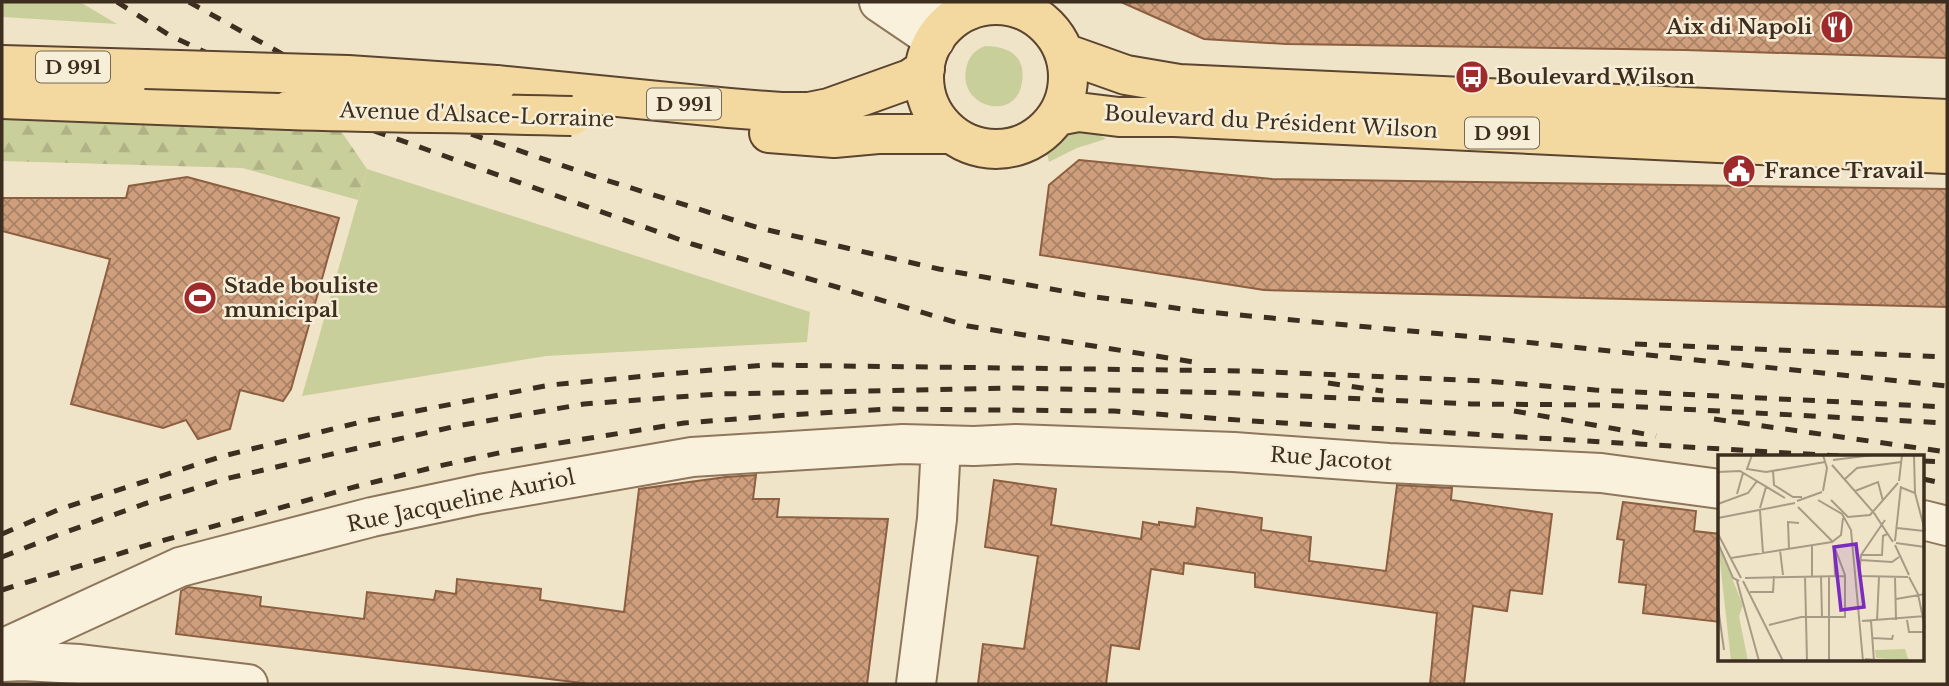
<svg xmlns="http://www.w3.org/2000/svg" width="1949" height="686" viewBox="0 0 1949 686" font-family="'Libre Baskerville',serif">
	<style>
		.grass { fill: #c9cf9b }
		.forest { fill: url(#forest-firs) }
		.building { fill: url(#building-cross-hatch); stroke: #8d5f41; stroke-width: 2 }
		.lines { fill: none; stroke-linecap: round; stroke-linejoin: round }
		.minor-casing { stroke: #8d765c; stroke-width: 42 }
		.tertiary-casing { stroke: #8d765c; stroke-width: 42 }
		.primary-casing { stroke: #5b4430; stroke-width: 42 }
		.minor { stroke: #faf1dc; stroke-width: 38 }
		.tertiary { stroke: #faf1dc; stroke-width: 38 }
		.primary { stroke: #f3d9a0; stroke-width: 38 }
		.rail { stroke: #3d2e20; stroke-width: 5; stroke-dasharray: 12 12; stroke-linecap: butt }
		.primary-bridge-casing { stroke: #5b4430; stroke-width: 42; stroke-linecap: butt }
		.primary-bridge { stroke: #f3d9a0; stroke-width: 38 }
		.labels { text-anchor: middle; dominant-baseline: central; stroke-width: 5; stroke-linejoin: round; paint-order: stroke }
		.shield { fill: #f7eed8; stroke: #756857; stroke-width: 2 }
		.shield-label { font-size: 19px; font-weight: bold; fill: #3d2e20 }
		.poi-label { font-size: 21px; font-weight: bold; fill: #3d2e20; stroke: #f7eed8; text-anchor: start }
		.street-label { font-size: 21px; fill: #3d2e20; stroke: #f7eed8 }
		.inset-road { fill: none; stroke: #a89b85; stroke-width: 2 }
		.view { fill: #7b2cbf; fill-opacity: 0.15; stroke: #7b2cbf; stroke-width: 3.5 }
		.inset-edge { fill: none; stroke: #3d2e20; stroke-width: 3.5 }
	</style>
	<defs>
		<pattern id="forest-firs" width="22" height="20" patternUnits="userSpaceOnUse" patternTransform="scale(1.75)"><rect width="22" height="20" fill="#c9cf9b"/><path d="M5 1l3.5 6h-7zM16 11l3.5 6h-7z" fill="#aeb285"/></pattern>
		<pattern id="building-cross-hatch" width="8" height="8" patternUnits="userSpaceOnUse" patternTransform="scale(1.75)"><rect width="8" height="8" fill="#cf9f7d"/><path d="M0 0l8 8M0 8l8-8" fill="none" stroke="#a98266"/></pattern>
	</defs>
	<rect width="100%" height="100%" fill="#f0e4c8"/>
	<path class="grass" d="M2,2h78l37,22 -115,-7z
		M985,46c27,0 43,13 36,41 -9,35 -66,19 -54,-22 3,-10 8,-15 18,-19z
		M1085,126l21,13 -29,9 -28,14 -3,-14z
		M367,169l443,143 -3,30 -261,14 -244,40z"/>
	<path class="forest" d="M2,117l339,14 26,38 -9,31 -116,-32 -240,-7z"/>
	<path class="building" d="M1121,2h826v56l-262,-8 -399,-6 -82,-5z
		M1079,160l193,19 675,10v118l-683,-17 -224,-35 9,-70z
		M187,177l152,41 -48,171 -8,12 -43,-11 -10,39 -32,10 -12,-19 -23,8 -92,-24 39,-145 -108,-28v-33h124l3,-12z
		M756,475l-3,24h26l-2,18 111,2 -21,165h-277l-414,-50 5,-43 7,-4 73,10 -1,9 104,13 3,-27 67,8 2,-9 20,3 1,-15 84,10 -1,11 84,12 15,-123 87,-12z
		M994,480l62,9 -5,36 90,14 2,-17 16,3v-3l36,5 2,-19 65,10 -1,12 50,7 -2,24 77,10 11,-86 55,3 -1,12 101,14 -10,80 -32,-4 -3,21 -34,-5 -9,78h-34l7,-71 -182,-26v-14l-71,-10 -1,11 -32,-5 -12,80 -28,-4 -5,39h-128l5,-40 41,5 14,-93 -53,-9z
		M1623,502l73,9 -2,20 26,3v88l-77,-9 3,-28 -27,-3 5,-42 -7,-1z"/>
	<g class="lines">
		<defs>
			<path id="minor" d="M1923,520l24,6
				M2,649l178,-82 192,-50 108,-23 212,-37 211,-13 71,2 42,-2 218,8 155,11 212,10 119,16
				M2,662l20,-1 58,3 168,20
				M916,684l21,-165 4,-74"/>
			<path id="tertiary" d="M879,2l56,38
				M932,2l37,8
				M1020,2v7"/>
			<path id="primary" d="M924 77a72 72 0 1 1 144 0a72 72 0 1 1-144 0Z
				M1064,53l62,22 53,9 768,35
				M2,65l143,4
				M496,85l233,23 52,4h28l20,-4 81,-29 15,-10
				M2,99l287,11
				M1057,116l21,-4 41,5h56l772,37
				M769,133l65,5 44,-4h74"/>
		</defs>
		<use href="#minor" class="minor-casing"/>
		<use href="#tertiary" class="tertiary-casing"/>
		<use href="#primary" class="primary-casing"/>
		<use href="#minor" class="minor"/>
		<use href="#tertiary" class="tertiary"/>
		<use href="#primary" class="primary"/>
		<path class="rail" d="M117,2l52,33 197,93 326,116 276,82 232,37
			M189,2l95,53 181,77 128,44 166,52 180,41 157,28 101,14 288,27 462,48
			M1635,344l312,13
			M1328,383l55,8
			M1514,411l142,25
			M1714,419l233,33
			M1923,461l24,1
			M1923,479l24,5
			M2,534l58,-25 163,-53 142,-35 185,-36 215,-20 484,6 237,10 109,9 352,17
			M2,557l61,-24 81,-29 81,-25 120,-28 112,-25 127,-22 134,-10 299,-6 218,5 236,11 132,1 344,18
			M2,590l152,-47 204,-57 81,-20 64,-14 181,-29 104,-8 101,-6 225,2 138,10 604,36"/>
		<defs>
			<path id="primary-bridge" d="M145,69l203,6 148,10
				M289,110c94,3 189,3 283,6"/>
		</defs>
		<use href="#primary-bridge" class="primary-bridge-casing"/>
		<use href="#primary-bridge" class="primary-bridge"/>
	</g>
	<defs>
		<symbol id="restaurant-disc" viewBox="-11 -11 22 22"><circle r="9.5" fill="#9e2a2b" stroke="#f7eed8"/><path d="M-5-6h1v4h1v-4h1v4h1v-4h1v5L-1.5 .5V6h-2V.5L-5-1ZM5-6V6H3V1.5H1.5Q1.5-4 5-6Z" fill="#fff"/></symbol>
		<symbol id="bus-disc" viewBox="-11 -11 22 22"><circle r="9.5" fill="#9e2a2b" stroke="#f7eed8"/><path d="M-5-6H5V4H4V6H2V4H-2V6H-4V4H-5ZM-3.5-4V0h7V-4ZM-3.5 1.2v1.5H-2V1.2ZM2 1.2v1.5H3.5V1.2Z" fill="#fff"/></symbol>
		<symbol id="civic-disc" viewBox="-11 -11 22 22"><circle r="9.5" fill="#9e2a2b" stroke="#f7eed8"/><path d="M-.6-6.5H3V-4.5H.6V-3L4-1V1h2V6H-6V1h2V-1L-.6-3ZM-1.2 2.5V6h2.4V2.5Z" fill="#fff"/></symbol>
		<symbol id="stadium-disc" viewBox="-11 -11 22 22"><circle r="9.5" fill="#9e2a2b" stroke="#f7eed8"/><path d="M0-5a6.5 5 0 1 0 0 10a6.5 5 0 1 0 0-10ZM-3.5-1.8h7v3.6h-7Z" fill="#fff"/></symbol>
	</defs>
	<g fill-rule="evenodd">
		<use href="#restaurant-disc" x="1818" y="8" width="38" height="38"/>
		<use href="#bus-disc" x="1453" y="58" width="38" height="38"/>
		<use href="#civic-disc" x="1720" y="152" width="38" height="38"/>
		<use href="#stadium-disc" x="181" y="279" width="38" height="38"/>
	</g>
	<g class="labels">
		<g class="shield">
			<rect x="36" y="51.5" width="74" height="31" rx="5"/>
			<rect x="647" y="88.5" width="74" height="31" rx="5"/>
			<rect x="1465" y="117.5" width="74" height="31" rx="5"/>
		</g>
		<g class="shield-label">
			<text x="73" y="67">D 991</text>
			<text x="684" y="104">D 991</text>
			<text x="1502" y="133">D 991</text>
		</g>
		<g class="poi-label">
			<text x="1812" y="27" text-anchor="end">Aix di Napoli</text>
			<text x="1496" y="77">Boulevard Wilson</text>
			<text x="1764" y="171">France Travail</text>
			<text x="224" y="286">Stade bouliste<tspan x="224" dy="24">municipal</tspan></text>
		</g>
		<g class="street-label">
			<text transform="translate(477 115) rotate(2)">Avenue d'Alsace-Lorraine</text>
			<text transform="translate(1271 122) rotate(3)">Boulevard du Président Wilson</text>
			<text transform="translate(1331 459) rotate(4)">Rue Jacotot</text>
			<text transform="translate(461 501) rotate(-12)">Rue Jacqueline Auriol</text>
		</g>
	</g>
	<g transform="translate(1718 455)">
		<rect width="206" height="206" fill="#f0e4c8"/>
		<path d="M0,89l25,61 -4,11 9,45h-17z" fill="#c9cf9b"/>
		<path d="M187,194l4,12 -33,-3 -1,-8z" fill="#c9cf9b"/>
		<path class="inset-road" d="M34,0l-5,14 19,3 59,-10M196,0l1,38M115,5l40,-5M114,10l42,48M55,16l1,14 19,12h9M0,17l22,-1 45,27M127,24l12,-11 44,-6M181,26l3,-26M182,32l15,6 10,38M105,36l4,-23 -4,-13M137,36l23,-9 5,19M19,39l6,-21M100,45l24,14 9,16 12,131M113,45l17,17 22,-2 28,-32M79,46l25,-9M0,49l30,-11 9,-12M80,52l34,34M42,53l6,-21M42,56l3,42M156,58l19,29M0,63l77,-15M179,73l27,3M0,79l23,44M177,86l6,-55M0,88l15,35 6,3M178,88l29,4M94,90v31M177,90l14,30M71,94l-1,-27 11,1M116,94l1,28M62,95l3,25M143,100h21l1,-19 4,-2M13,103l101,-16 9,-7 2,-17M142,105l32,2 7,-5M87,121l2,85M103,121l1,42M141,121l2,-21 24,-35M142,121l48,1M111,122v84M177,122l1,43M191,122l9,17 7,34M27,123l100,-2M19,126l22,80M25,126l40,80M32,137h23l1,-16M178,144l29,-5M0,152l6,43M189,165l2,12h16M144,166l63,-5M153,166l3,40M159,166l2,-44M51,170l32,-8h44v-42l-11,-29M154,183l20,1 1,-4M147,204l22,2"/>
		<path class="view" d="M138,89l8,63 -23,3 -7,-63z"/>
		<rect width="206" height="206" class="inset-edge"/>
	</g>
	<rect width="1949" height="686" fill="none" stroke="#3d2e20" stroke-width="7"/>
</svg>
